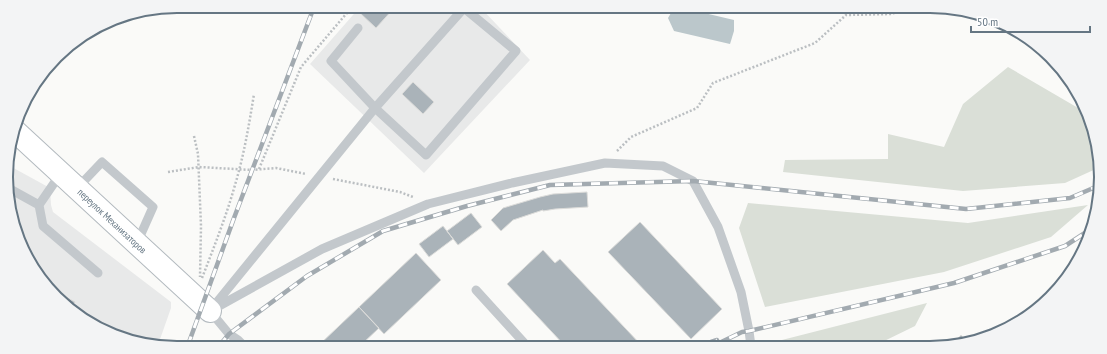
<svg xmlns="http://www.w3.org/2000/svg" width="1107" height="354" viewBox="0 0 1107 354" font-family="'PT Sans Narrow',sans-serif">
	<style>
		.built { fill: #e8e9e9 }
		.green { fill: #dadfd7 }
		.water { fill: #bbc7cb }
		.building { fill: #aab3b9; stroke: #dcdcda }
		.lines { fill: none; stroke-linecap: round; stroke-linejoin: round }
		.secondary-casing { stroke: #b3babf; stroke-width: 24 }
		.path { stroke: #bbbfc2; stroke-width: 2.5; stroke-dasharray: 2 2; stroke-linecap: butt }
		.lane { stroke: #c3c8cc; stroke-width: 9 }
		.secondary { stroke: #fff; stroke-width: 22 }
		.rail-casing { stroke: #a2aab0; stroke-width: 4.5 }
		.rail { stroke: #fff; stroke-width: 3; stroke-dasharray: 9; stroke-linecap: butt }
		.labels { text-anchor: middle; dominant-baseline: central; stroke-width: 4; stroke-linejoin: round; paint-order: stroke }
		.street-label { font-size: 10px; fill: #657683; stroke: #fff }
		.rim { fill: none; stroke: #657683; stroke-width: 2 }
	</style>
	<rect width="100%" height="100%" fill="#fafaf8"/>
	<path class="built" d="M360,7h120l50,53 -106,113 -114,-109z
		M8,165l42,23 1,17 2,7 118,90v6l-13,37h-15l-61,-26 -47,-47 -23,-51z"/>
	<path class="green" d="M1008,67l77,45 13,32v24l-33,15 -102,8 -180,-19 2,-12 103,-1v-25l56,13 19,-43z
		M748,203l220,20 120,-18 -37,32 -107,35 -179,35 -26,-79z
		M927,303l-12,23 -41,20h-95l-1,-5z"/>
	<path class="water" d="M674,8h9l51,12v11l-4,13 -56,-13 -6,-13z"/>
	<path class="building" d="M365,7h30l-19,21 -16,-15z
		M413,82l21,20 -11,12 -21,-20z
		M587,192l1,15 -33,2 -12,2v-1l-30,10 -12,11 -10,-11 12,-12 37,-11 13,-3z
		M471,213l11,14 -24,18 -11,-14z
		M640,222l82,87 -31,30 -83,-87z
		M443,226l10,13 -24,18 -10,-13z
		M543,250l12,13 5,-4 82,87h-77l-58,-62z
		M416,253l25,27 -57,54 -25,-27z
		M53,290l22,12 -4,7z
		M359,307l20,21 -18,17h-42z
		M961,335l7,7 -18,4z"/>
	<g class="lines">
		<defs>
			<path id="secondary" d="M15,131l195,180"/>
		</defs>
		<use href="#secondary" class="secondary-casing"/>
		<path class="path" d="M194,136l4,18 3,72 -1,51
			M617,151l14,-14 66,-29 16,-25 102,-40 31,-28 46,-1 10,-5
			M259,169l42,-102 51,-60
			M168,172l31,-5 53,3 24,-2 30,6
			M333,179l67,13 13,5
			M202,278c12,-31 24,-61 33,-93 9,-30 14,-60 19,-91"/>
		<path class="lane" d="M464,8l52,43 -90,104 -51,-47z
			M74,185l9,-3 19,-20 51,45 -12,27 -6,7
			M10,189l29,16 4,21 55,47
			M39,205l22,-32
			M476,290l51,56
			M213,307l162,-199 -44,-47 27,-33
			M210,311l112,-62 106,-45 84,-21 93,-20 58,3 30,15 25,46 23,65 8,39 2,15
			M210,311l19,23 9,6 5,5"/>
		<use href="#secondary" class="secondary"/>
		<defs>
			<path id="rail" d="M188,345l46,-127 80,-211
				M220,345l9,-11 78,-58 76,-45 84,-25 83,-21 143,-4 273,28 104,-11 28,-12
				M699,346l18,-6
				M713,346l29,-14 7,-1 205,-48 111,-37 26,-17"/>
		</defs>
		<use href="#rail" class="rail-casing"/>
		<use href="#rail" class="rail"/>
	</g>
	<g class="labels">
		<g class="street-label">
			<text transform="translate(112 221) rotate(43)">переулок Механизаторов</text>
		</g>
	</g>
	<path d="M0 0H1107V354H0ZM177 13H930A164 164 0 0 1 1094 177V177A164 164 0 0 1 930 341H177A164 164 0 0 1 13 177V177A164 164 0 0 1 177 13Z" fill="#f3f4f5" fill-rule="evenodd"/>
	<path class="rim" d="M177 13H930A164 164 0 0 1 1094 177V177A164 164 0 0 1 930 341H177A164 164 0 0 1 13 177V177A164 164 0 0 1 177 13Z"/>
	<path d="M971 26v6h119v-6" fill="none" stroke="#657683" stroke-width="2"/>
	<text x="977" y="26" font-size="12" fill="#657683" stroke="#ffffff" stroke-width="3" paint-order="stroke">50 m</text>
</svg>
